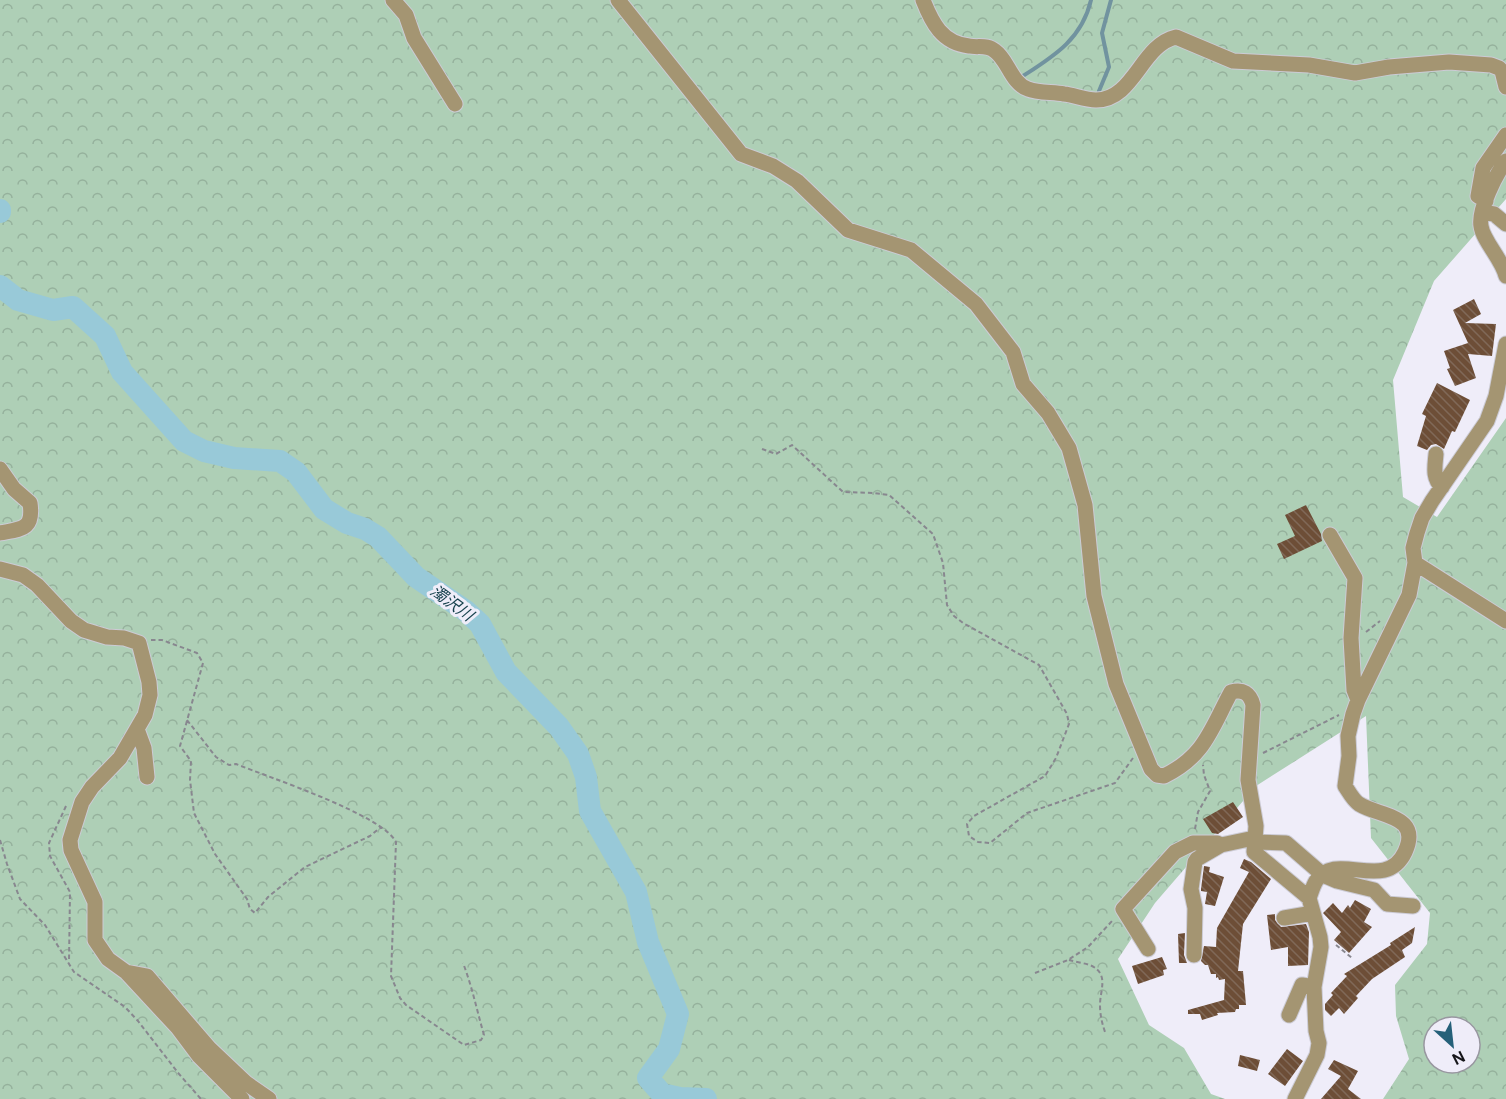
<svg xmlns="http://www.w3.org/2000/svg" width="1506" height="1099" viewBox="0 0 1506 1099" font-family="'DM Sans','Noto Sans JP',sans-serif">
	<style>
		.forest { fill: url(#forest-crowns); fill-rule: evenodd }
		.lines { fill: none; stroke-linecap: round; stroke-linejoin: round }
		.stream { stroke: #71939f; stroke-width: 4 }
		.river { stroke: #98c9d8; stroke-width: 22 }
		.building { fill: url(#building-back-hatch) }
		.minor-casing { stroke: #cccbd5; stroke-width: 17 }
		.path { stroke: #88878f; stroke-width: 2; stroke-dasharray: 4.5 3; stroke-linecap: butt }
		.minor { stroke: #a49572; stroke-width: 15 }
		.labels { text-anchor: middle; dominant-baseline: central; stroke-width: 6; stroke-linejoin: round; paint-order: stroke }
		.water-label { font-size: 16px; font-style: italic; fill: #143f4b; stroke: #efedf9 }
	</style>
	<defs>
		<pattern id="forest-crowns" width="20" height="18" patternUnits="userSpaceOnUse" patternTransform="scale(1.5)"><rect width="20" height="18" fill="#aecfb6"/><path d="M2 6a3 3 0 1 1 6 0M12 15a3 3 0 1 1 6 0" fill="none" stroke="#95b19c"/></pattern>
		<pattern id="building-back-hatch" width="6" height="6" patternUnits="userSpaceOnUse" patternTransform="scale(1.5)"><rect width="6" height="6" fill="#6d4e37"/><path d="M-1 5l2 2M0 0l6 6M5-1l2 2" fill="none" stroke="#806958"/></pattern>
	</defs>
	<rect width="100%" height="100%" fill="#efedf9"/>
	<path class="forest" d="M0,0h1506v199l-72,82 -41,99 10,117 34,20 69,-99v681h-123l26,-40 -13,-43 -1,-31 32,-41 3,-31 -59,-75 -5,-122 -110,70 -101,117 -37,56 31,66 35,23 27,46 14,5h-1225zM1434,1027h36v36h-36z"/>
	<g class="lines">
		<path class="stream" d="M1023,76c31,-20 59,-37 68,-76
			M1099,91l10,-24 -7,-34 9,-33"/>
		<path class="river" d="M0,210v2
			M0,286l18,14 35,10 20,-3 32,29 17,36 62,69 20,10 30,7 46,3 16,11 28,37 23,14 18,6 13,8 38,40 50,34 14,13 26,48 53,55 19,27 8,23 4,34 46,81 12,50 30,72 -9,35 -21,29 14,16 18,4 26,1"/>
	</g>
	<path class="building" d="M1474,299l7,15 -16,9 31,1 -4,32 -24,-2 8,24 -21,8 -8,-17 3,-1 -6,-17 24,-8 -15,-33z
		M1437,383l33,17 -15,32 -3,-1 -8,18 -8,-5 -5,1 -4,5 -10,-4 9,-30 -4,-2z
		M1306,505l15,29 1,7 -38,18 -7,-15 18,-8 -10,-21z
		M1233,802l10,15 -25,17 -6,-1 -9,-14z
		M1244,859l7,3 20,17 -28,45 -5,47h5l3,34h-7v4h-3l-1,3 -18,1 1,2 -16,5 -2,-6h-12v-4l36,-10 1,-21 -6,1 -1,-3 -2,1v-4h-5l-3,-9h-3l-4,-4 3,-15 12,1 1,-19 32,-56 -9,-4z
		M1204,866l6,1 -1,5 15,5 -9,29 -10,-2 2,-12 -6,-1v-2z
		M1355,900l16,9 -7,13 8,5 -23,26 -15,-13 7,-8 -18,-19 10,-10 9,10 6,-8 2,3z
		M1275,914v6l6,7 25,-3 3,8 -1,33 -20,1v-19l-17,3 -4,-35z
		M1415,927l-3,16 -10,7 3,7 -33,22 -16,17 2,2 -14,16 -5,-6 -8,8 -6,-6v-6l8,-9 -2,-2 16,-17 -3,-2 47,-29 -1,-2z
		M1185,933l-1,22 3,8h-8l-1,-29z
		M1162,957l5,12 -4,1 1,5 -26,9 -6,-18z
		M1287,1049l16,12 -18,25 -17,-12z
		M1240,1055l20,5 -3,11 -19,-5z
		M1334,1060l24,11 -10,18 13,10h-40l20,-23 -13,-7z"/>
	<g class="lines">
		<defs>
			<path id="minor" d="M393,0l13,15 8,23 41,66
				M618,0l123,154 32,12 24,15 51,49 63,20 65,54 37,48 10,32 25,29 21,35 16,57 9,91 22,88 35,85 6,6 7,1c41,-20 47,-47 67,-84 12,-3 19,1 22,13l-5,75 8,46 -2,26 55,46 11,39 1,10 -7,40 2,44 3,12 -2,12 -22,44
				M923,0c9,23 19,43 46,46 9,2 18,-2 26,5 13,9 16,32 33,38 10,4 25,3 36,5 10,1 21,6 32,6 38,0 45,-55 80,-63l57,24 76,4 46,8 34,-6 60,-5 42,3 8,3 3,3 4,16
				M1506,161c-10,13 -28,49 -25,65 2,15 21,33 25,50
				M1486,201l-8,-5 5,-28 23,-33
				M1482,212l12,2 12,10
				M1436,454c-1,12 -4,24 6,33
				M0,469l14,20 16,14c4,27 -9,26 -30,30
				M1330,535l25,43 -4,60 3,52 4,10
				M1415,563l91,58
				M0,569l23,6 14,10 34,36 13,9 23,7 17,1 15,5 10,39 1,13 -5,20 -25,43 -28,29 -10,15 -12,38 1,10 24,52v38l13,19 18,13 52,56 21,28 43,43
				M137,729l7,19 3,29
				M1255,842l31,1 37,32 14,6 37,9 13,14 26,2
				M1309,898c2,-5 4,-12 7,-17 20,-32 69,13 89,-29 17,-37 -25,-35 -46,-48 -6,-4 -10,-12 -14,-18l4,-30 -1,-20 5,-22 5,-14 51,-105 6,-32 -2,-15 4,-15 5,-15 10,-17 55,-80 9,-25 10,-52
				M1284,918l29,-5
				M1148,949l-25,-40 52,-57 18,-9h24l4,2
				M1194,955l1,-47 -4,-19 4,-27 2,-3 24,-14 33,-7
				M126,972l21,4 62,72 37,35 23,16
				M1289,1015l13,-30 12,2"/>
		</defs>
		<use href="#minor" class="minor-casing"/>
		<path class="path" d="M762,449l14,5 16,-9 51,47 31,1 15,2 44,39 10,29 4,42 7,11 9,7 76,42 28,49 2,10 -13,34 -11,18 -71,40 -7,8 2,12 9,6 12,1 37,-30 88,-30 18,-25
			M1366,632l14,-11
			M151,640h11l35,13 6,10 -23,83 11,15 -1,19 4,33 21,41 32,45 3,10 5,4 13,-16 37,-30 65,-31 11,-9
			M187,720l29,37 13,8 7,-1c32,13 147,51 160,78l-5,134 9,22 6,7 58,40 17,-5 3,-5c-7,-24 -12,-49 -21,-72
			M1263,753l76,-38
			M66,806l-17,37 1,13 20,36 -1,70
			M1195,829l3,-17 12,-21 -6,-16 -1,-10
			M0,840l7,24 13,35 25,26 29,47 51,35 13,14 41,53 22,25
			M1336,945l16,13
			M1069,960c7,2 16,3 23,6 17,9 8,24 8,39 0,10 2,18 5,27
			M1035,973l33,-13 20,-13 25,-27"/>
		<use href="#minor" class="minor"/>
	</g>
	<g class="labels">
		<g class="water-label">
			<text transform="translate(452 603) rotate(36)">濁沢川</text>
		</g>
	</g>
	<g transform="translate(1452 1045) rotate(153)"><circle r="28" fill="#efedf9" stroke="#9897a0" stroke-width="1.5"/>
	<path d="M0-4.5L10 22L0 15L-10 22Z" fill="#256079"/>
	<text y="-9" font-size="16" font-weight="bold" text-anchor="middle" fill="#16161a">N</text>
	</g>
</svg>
